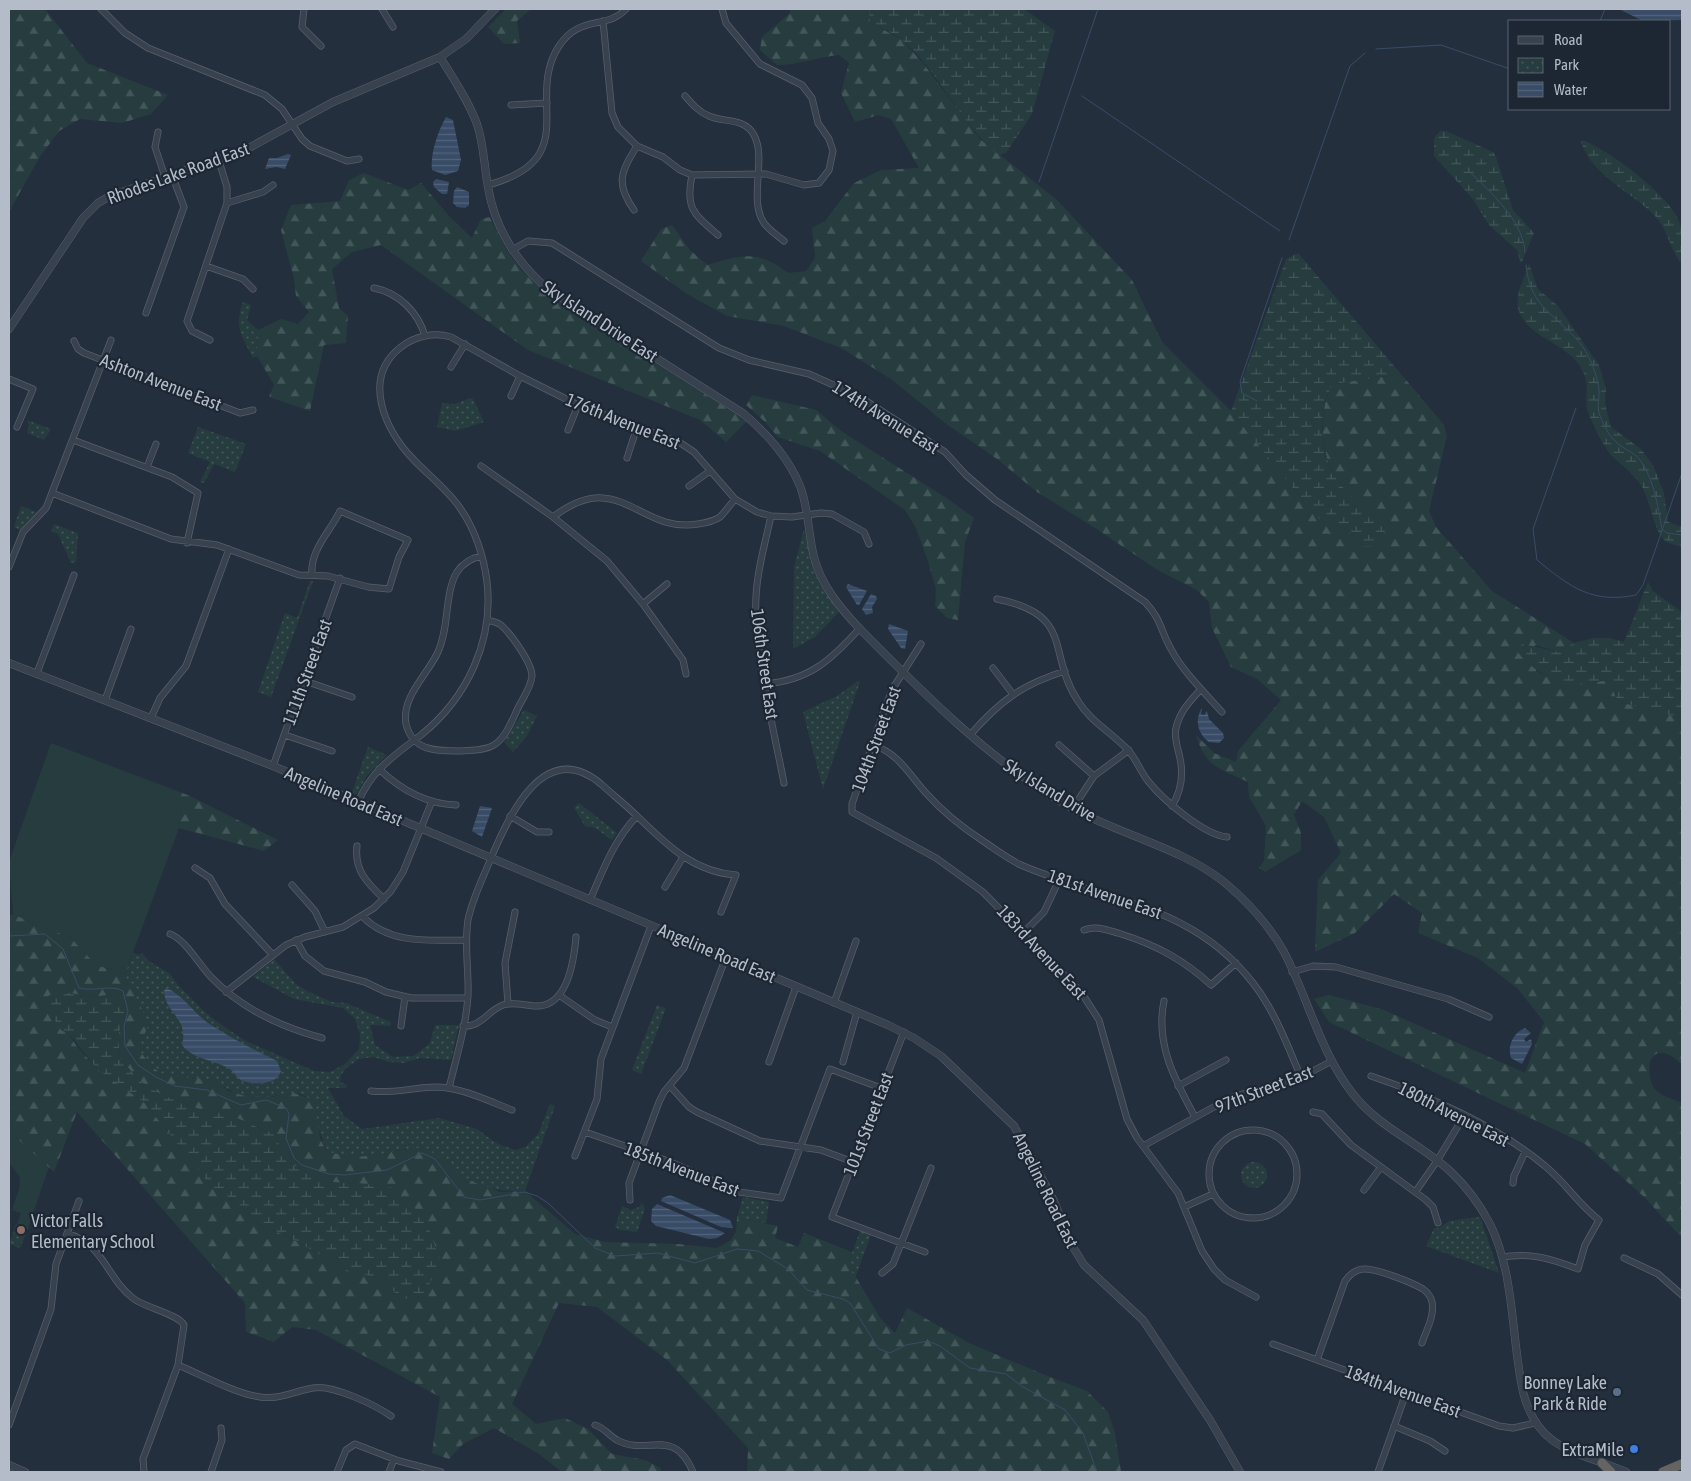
<svg xmlns="http://www.w3.org/2000/svg" width="1691" height="1481" viewBox="0 0 1691 1481" font-family="'Asap Condensed',sans-serif">
	<style>
		.green { fill: #263c3f }
		.forest { fill: url(#forest-firs); fill-rule: evenodd }
		.wetland { fill: url(#wetland-marsh) }
		.park { fill: url(#park-dots) }
		.water { fill: url(#water-rules) }
		.lines { fill: none; stroke-linecap: round; stroke-linejoin: round }
		.stream { stroke: #394c67; stroke-width: 1 }
		.minor-casing { stroke: #565f6c; stroke-width: 7 }
		.tertiary-casing { stroke: #565f6c; stroke-width: 8 }
		.trunk-casing { stroke: #434c59; stroke-width: 10 }
		.minor { stroke: #38414e; stroke-width: 5.5 }
		.tertiary { stroke: #38414e; stroke-width: 7 }
		.trunk { stroke: #656462; stroke-width: 9 }
		.education-dot { fill: #8d6e63; stroke: #1d2633; stroke-width: 2 }
		.service-dot { fill: #5c6f8a; stroke: #1d2633; stroke-width: 2 }
		.shop-dot { fill: #3f7fe0; stroke: #1d2633; stroke-width: 2 }
		.labels { text-anchor: middle; dominant-baseline: central; stroke-width: 4.5; stroke-linejoin: round; paint-order: stroke }
		.street-label { font-size: 18px; fill: #b4bcc9; stroke: #1d2633 }
		.poi-label { font-size: 18px; fill: #b4bcc9; stroke: #1d2633; text-anchor: end }
	</style>
	<defs>
		<pattern id="forest-firs" width="22" height="20" patternUnits="userSpaceOnUse" patternTransform="scale(1.25)"><rect width="22" height="20" fill="#263c3f"/><path d="M5 1l3.5 6h-7zM16 11l3.5 6h-7z" fill="#435659"/></pattern>
		<pattern id="wetland-marsh" width="20" height="14" patternUnits="userSpaceOnUse" patternTransform="scale(1.25)"><rect width="20" height="14" fill="#263c3f"/><path d="M1 5h8M5 5V1M11 12h8M15 12V8" fill="none" stroke="#435659"/></pattern>
		<pattern id="park-dots" width="8" height="8" patternUnits="userSpaceOnUse" patternTransform="scale(1.25)"><rect width="8" height="8" fill="#263c3f"/><path d="M2 2h.1M6 6h.1" fill="none" stroke="#435659" stroke-width="1.8" stroke-linecap="round"/></pattern>
		<pattern id="water-rules" width="6" height="5" patternUnits="userSpaceOnUse" patternTransform="scale(1.25)"><rect width="6" height="5" fill="#394c67"/><path d="M0 2.5h6" fill="none" stroke="#53647b"/></pattern>
	</defs>
	<rect width="100%" height="100%" fill="#242f3e"/>
	<path class="green" d="M51,743l97,37 33,27 -2,21 -54,146 -29,-9 -26,-28 -31,-11 -26,-12 -4,-52z
		M9,1131l40,36 -21,61 -11,-4 4,-11 -9,-3 7,-21 1,-12 -11,-14z"/>
	<path class="forest" d="M9,9h36l42,54 81,32 -17,19 -29,9 -42,-4 -21,12 -20,27 -30,54z
		M506,9h25l-14,12 3,22 -16,1 -16,-17z
		M790,9h79l1,13 32,18 21,23 57,76 76,60 76,81 30,62 69,69 86,107 29,11 17,17 21,-19c-13,-15 -30,-26 -42,-41 -22,-25 -26,-74 -9,-102l68,-10 43,51 3,11 -18,75 7,16 56,64 82,52 -15,9 -24,-7 1,26 12,6 32,8 28,-5c6,7 5,16 12,22l62,16v347c-5,-5 -12,-12 -20,-12 -17,-1 -14,26 -8,35 6,8 19,11 28,15v135l-38,-41 -59,-53 -256,-122 -15,-23 15,-4 55,15 141,63 19,-51 -26,-33 -40,-31 -60,-25 4,-20 -28,-19 -39,39 -40,19 3,-72 23,-27 -17,-36 -22,-16 -8,14 7,18v17l-36,22 -6,-4 5,-7 2,-35 -17,-29 -1,-15c-28,-13 -43,-15 -52,-47l18,18 22,9 2,-11 43,-51 -24,-21 -26,-12 -19,-39 -3,-26 -12,-12 -38,-19 -64,-43 -58,-36 -40,-33 -52,-36 -54,-44 -50,-31 -57,-22 -57,-10 -40,-22 -46,-33 20,-32 11,-4 18,25 17,15c35,-10 50,-16 81,8l18,-2 9,-13 -3,-30 13,-7 29,-38 27,-13 38,-2 -28,-49 -12,-4 -24,7 -14,-29 8,-30 -10,-8c-21,2 -40,10 -62,10l-17,-15 2,-13 28,-24z
		M364,173l44,17 13,-7 28,33 23,22 9,-19 9,-2c18,39 29,55 63,81l194,123 -21,21 -26,-22 -172,-70 -147,-105 -29,7 -20,17 7,39 9,8 -2,27 -22,2 -14,66 -41,-14 5,-12 -17,-29 1,-26 23,-11 17,5 11,-12 -13,-16 -2,-17 -13,-49 10,-25 49,-4 9,-21z
		M752,395l64,15 25,21 107,68 26,19 -9,24 -7,78 -11,-2 -12,-12 1,-17 -8,-28 -12,-33 -11,-18 -85,-59 -42,-14 -14,-16 -18,-16z
		M148,780l42,16 88,44 -14,11 -85,-23 2,-21z
		M13,914l26,12 31,11 26,28 29,9 14,21 10,29 -10,25c5,7 13,19 21,23 21,10 51,-1 68,19l45,6 12,-4h9l16,6 6,5 4,34 6,13 49,4 44,-8 7,1 73,44 26,-1 50,43 30,8 74,2 38,4 13,-7 6,-9 1,-14 41,8 -3,12 23,9 6,-14 48,19 -4,12 33,55 14,14 12,-25 62,35 76,32 42,16 21,21 7,21 6,39h-259l-3,-2 -2,2h-110l1,-24 -81,-88 -70,-53 -38,-4 -47,101 24,20 29,-6 23,11 24,25 33,6 16,8 -1,4h-98l-23,-18 -45,-26 -31,16 -14,15 -17,-6 8,-56 -124,-67 -24,-3 -18,15 -28,-10 -1,-29 -168,-191 -23,60 -45,-41v-215zM70,993l20,4 20,-2 16,16 -8,25 2,23 21,23 21,13 42,16 21,2 49,21 14,28 37,20 41,2 34,114 -18,-19 -33,-8 -62,-35 -30,-13 -18,-19 -29,-19 -65,-82 -48,-34 -22,-25 -5,-9z"/>
	<path class="wetland" d="M869,9h155l31,22 -23,83 -26,39 -7,2c-40,-32 -58,-81 -96,-114 -9,-8 -22,-13 -33,-19z
		M1440,131h6l47,21 3,5 17,53 21,23 -13,31 -4,-14 -28,-25 -17,-27 -38,-42v-18z
		M1583,140c27,11 93,59 99,89 2,10 0,24 0,35 -12,-14 -14,-34 -27,-48 -23,-24 -63,-40 -74,-74z
		M1298,253l103,121 -68,10c-18,28 -13,77 9,102 12,15 29,26 42,41l1,9 -7,10h-15l-17,-17 -29,-11 -86,-107 55,-152z
		M1529,264l9,25 20,17 41,59 7,24 -1,15 6,23 30,22 12,16 11,28 4,29 14,5v20c-7,-2 -16,-4 -20,-9 -7,-8 -13,-40 -21,-53 -8,-12 -20,-20 -30,-30 -7,-8 -18,-30 -22,-40 -6,-13 1,-27 -5,-41 -12,-32 -57,-33 -66,-66 -3,-13 7,-32 11,-44z
		M1648,582l5,9 29,21v106l-62,-16c-7,-6 -6,-15 -12,-22 -10,1 -18,4 -27,5 -23,2 -52,-17 -64,-34l5,-7 37,8 15,-9 20,-5h16l14,4z
		M70,993l20,4 20,-2 11,4 5,12 -8,25 2,23 21,23 21,13 42,16 21,2 49,21 14,28 37,20 41,2 27,4 32,30 16,44 -20,38 -21,-2 -18,-19 -33,-8 -62,-35 -30,-13 -18,-19 -29,-19 -65,-82 -48,-34 -27,-34 -9,-5 -15,-24 3,-11z"/>
	<path class="park" d="M243,302l8,3 -4,15 11,10 -1,26 -4,2c-12,-23 -19,-31 -10,-56z
		M470,398l3,1 11,23 -29,9 -18,-4 5,-24 13,1z
		M27,420l24,9 -7,11 -17,-7 2,-8z
		M198,427l48,17 -11,28 -21,-8 -10,19 -4,-1 10,-20 -22,-9z
		M21,506l16,6 -17,18 -6,-3z
		M54,524l24,9 -2,29 -5,1 -13,-29 -7,-3z
		M804,529l12,46 23,37 -24,25 -22,12 1,-82z
		M310,581h3l-42,116 -13,-5 27,-79 12,5z
		M858,681l2,1 -37,107 -20,-77 34,-16z
		M524,710l13,6 -10,20 -14,16 -9,-10z
		M368,747l19,8 -21,22 -9,17 -6,1z
		M579,803l38,30 -5,7 -17,-12 -10,-2 -11,-18z
		M133,953l6,2 3,-2 7,8 21,13 8,11 28,28 20,15 20,13 68,30 16,1 15,-8 14,-15 1,-15 -5,-15 -12,-11 -49,-9 -41,-22 21,-18 22,25 11,7 25,11 14,1 45,19v4l-21,-1 5,20 18,12 21,-1 16,-13 5,-18h24l-8,35 -31,-2 -16,5 -15,-1 -15,-5 -15,2 -13,9 -5,7 -1,7 7,3 -1,3h-18l16,28 18,13 77,-11 38,11 19,14 19,7 10,-3 13,-13 12,-30 5,2 -30,85c-51,1 -61,-15 -99,-43 -16,-2 -34,5 -50,7 -18,3 -33,1 -50,-4l-9,-28 -1,-19c-17,-14 -23,-12 -42,-8 -8,2 -19,1 -27,0 -14,-1 -22,-11 -35,-15 -16,-6 -38,-1 -53,-9 -8,-5 -15,-16 -21,-23l11,-25 -24,-50z
		M657,1005l9,3 -25,66 -9,-4z
		M1241 1175a13 13 0 1 1 26 0a13 13 0 1 1-26 0Z
		M743,1197l26,5 -3,21 -29,-5z
		M642,1203l3,5 -8,24 -17,-2 -5,-3 7,-21 9,4 8,-3z
		M1480,1217l19,56 -73,-27 8,-18h5l10,-7z
		M16,1224l12,4 -8,20 -11,-4z
		M860,1231l11,4 -16,43 -7,-14z"/>
	<path class="water" d="M1619,9h63v11l-39,1z
		M446,117l7,3 8,40 -3,11 -13,4 -13,-5c-2,-16 6,-39 14,-53z
		M288,154l3,1 -6,14 -9,-2 -11,2 4,-11h8z
		M436,179l13,3 -2,12h-5l-8,-7 -1,-5z
		M457,187l12,5v13l-4,3 -8,-1 -4,-4 1,-12z
		M848,584l19,7 -8,14h-2l-11,-18z
		M871,594l5,2 1,3 -5,8 1,6 -7,2 -4,-6z
		M889,624l19,7 -3,18 -4,-1 -13,-19z
		M1202,708l-1,6 3,1 3,-4 2,8 14,14 1,5 -5,5 -10,-1c-11,-8 -15,-22 -7,-34z
		M480,806l12,2 -10,29 -10,-6z
		M166,988c16,6 28,25 42,35 22,15 45,26 69,38l4,10c-4,14 -26,14 -38,10 -6,-2 -9,-10 -15,-13 -15,-8 -35,-9 -46,-23 7,-27 -17,-32 -18,-54z
		M1525,1028l6,5 -7,6 2,3 5,-3 1,5 -10,20 -11,-6c-4,-12 2,-25 14,-30z
		M670,1195l60,25 3,8 -12,-1 -60,-26 1,-3z
		M657,1204l68,29 -8,5 -8,1 -53,-13 -5,-5 1,-12z"/>
	<g class="lines">
		<path class="stream" d="M1600,21l5,-12
			M1376,49l65,-4 69,24
			M1082,96l198,135
			M1468,170c22,22 55,50 57,82
			M1039,182l59,-173
			M1289,240l61,-174 15,-13
			M1526,265c4,45 33,50 57,82 8,12 14,28 16,43 1,9 -3,16 1,26 4,9 8,19 16,26 7,7 18,10 24,18 14,19 18,47 22,69l5,4 15,2
			M1257,401l-15,-8 -2,-11 42,-124
			M1576,408l-43,121 4,31c33,27 55,44 99,35l7,-10 39,-112
			M9,936l36,-2 18,15 16,39c15,4 32,-4 44,3l5,20 -4,15 1,20 13,19 18,12 19,9 32,4 34,15 25,-5 20,8 3,6 -3,24 8,20 8,7 27,9 16,1 42,-5 35,-17 13,6 29,38 16,3 45,-8 12,4 11,7 47,45 20,8 43,-3 37,10 42,-14 21,2 30,18 19,21 36,9 7,4 29,46 11,4 16,-8 22,-4 12,5 30,22 36,6 17,13 42,23 18,23 14,39"/>
		<defs>
			<path id="minor" d="M101,9l24,24 23,15 117,47 17,14 20,30 8,7 37,15 12,-2
				M304,9l-2,18 19,19
				M382,9l11,18
				M603,21l9,92 6,14 19,19 26,11 17,13 12,5 74,-1 38,11 15,-2 10,-13 4,-19 -4,-12 -11,-16 -6,-25 -10,-13 -42,-21 -34,-41 -4,-14
				M685,96c7,8 14,16 24,20 15,7 35,1 45,19 13,24 -6,65 10,88 5,7 13,12 20,18
				M511,105l36,-2
				M158,132l-3,15 10,30
				M692,175c-7,34 2,39 26,60
				M488,185c97,-26 36,-86 71,-139 21,-32 48,-16 67,-37
				M227,203l36,-11 10,-7
				M634,210c-19,-27 -13,-38 3,-64
				M512,250l16,-9 24,2 167,105 30,12 60,14 51,23 85,55 21,23 29,25 150,102c17,18 15,28 26,47 12,23 34,44 51,63
				M206,266l37,13 10,10
				M374,288c25,5 44,24 51,48
				M146,313l38,-106 -12,-32
				M210,340l-18,-9 -5,-10 40,-118v-16l-8,-26
				M74,341l4,8 6,4 156,60 13,-3
				M451,367l14,-23
				M9,379l24,10 -16,38
				M511,396l9,-20
				M568,430l10,-25
				M73,440l99,37 26,16 -11,50
				M627,458l10,-31
				M481,466l72,51 54,44 36,43 40,56 3,14
				M147,467l9,-23
				M689,486l21,-15
				M52,493l119,46 46,6 82,30 29,1 40,11 21,2 10,-32 9,-17 -68,-29c-10,21 -30,39 -28,63
				M771,516c-7,32 -17,65 -15,98 3,56 17,113 28,169
				M553,517c67,-51 85,17 145,7 7,-1 16,-3 22,-7 5,-5 10,-12 15,-18
				M482,556c-11,2 -19,7 -25,16 -13,22 -7,53 -19,80 -10,22 -37,45 -32,72 7,28 31,27 55,27 10,-1 23,0 33,-6 13,-8 19,-28 26,-41 5,-9 11,-18 12,-28 0,-13 -21,-42 -31,-51 -4,-3 -9,-4 -14,-5
				M9,567l14,-35 23,-24 65,-168
				M997,599c79,16 49,54 81,102 12,20 33,31 49,48 9,9 13,22 21,32 14,18 56,54 79,56
				M643,604l24,-20
				M921,644l-28,44 -7,17 -34,99v8l84,46 47,34 98,100 18,28 28,99 10,19 41,55 24,58 12,18 11,11 31,17
				M993,668l19,25
				M37,673l37,-98
				M305,681l47,16
				M765,684c45,-4 66,-24 95,-56
				M105,700l26,-71
				M151,718l9,-20 26,-32 43,-117
				M285,735l47,16
				M970,735c30,-34 51,-50 95,-64
				M873,745c25,8 36,29 52,47 16,18 38,36 58,49 12,8 25,18 38,24 85,37 170,38 232,118 22,28 34,62 48,94
				M1059,745l35,31
				M273,766l67,-188
				M379,769c21,20 48,35 77,36
				M358,803c12,-32 38,-49 63,-68 46,-37 73,-94 66,-153 -3,-25 -12,-53 -27,-74 -13,-19 -31,-32 -47,-49 -28,-29 -52,-81 -12,-112 14,-11 33,-15 50,-10l69,39 58,29 101,37 15,10 41,47 22,13 14,4 21,1 29,-4 11,1 32,18 5,12
				M1172,806c10,-16 12,-33 7,-52 -2,-9 -5,-17 -3,-26 4,-17 14,-27 25,-39
				M1073,808l21,-32 35,-26
				M510,816l27,16h12
				M357,846c-3,24 10,37 27,53
				M195,868l15,10 15,26 47,50
				M292,885l23,26 10,21
				M665,887l18,-30
				M590,900c13,-30 24,-60 47,-84
				M363,917c28,28 67,23 103,23
				M1084,930c13,-5 23,0 37,4 35,11 63,26 90,51l25,-22
				M1024,932l20,-20 16,-34
				M170,934c15,5 30,32 42,44 30,31 69,49 110,60
				M296,940l9,16 19,15 41,11 21,10 25,6h56
				M1292,972l21,-6 23,1 112,32 41,18
				M226,992l60,-47 19,-8 38,-10 31,-19 17,-17 12,-19 29,-71
				M559,995l36,25 17,7
				M1164,1001c-9,43 11,79 31,116
				M834,1003l22,-62
				M508,1004l-3,-41 10,-51
				M401,1026l4,-29
				M463,1026c19,1 24,-15 40,-21 12,-4 22,1 34,1 31,0 37,-46 39,-69
				M904,1032l-72,185 93,35
				M769,1062l27,-75
				M843,1062l14,-50
				M1371,1076c56,19 128,51 174,90 20,16 33,38 54,54l-14,25 -7,24c-26,-10 -48,-17 -76,-12
				M670,1086l19,21 8,5 63,29 61,9 32,12
				M1178,1086l48,-26
				M449,1088c7,-30 17,-61 19,-92 1,-26 -4,-51 0,-76 4,-20 13,-38 21,-57 17,-42 54,-128 112,-79 12,11 25,21 37,33 28,27 55,55 98,58l-15,37
				M371,1091c23,3 44,-4 66,-4 26,1 52,14 75,23
				M1313,1112l9,2 29,31 75,55 7,7 5,16
				M1209 1174a44 44 0 1 1 88 0a44 44 0 1 1-88 0Z
				M585,1132l83,29 71,31 42,6 49,-129 51,19
				M1143,1146l89,-49 69,-20 31,-16
				M575,1156l22,-57 4,-40 50,-133
				M1513,1183l1,-7 11,-24
				M1364,1190l17,-23
				M1416,1191l21,-30 27,-45
				M630,1200l-1,-17 30,-81 5,-10 20,-24 42,-111
				M1184,1207l29,-13
				M67,1233c38,12 39,45 67,66 12,9 44,15 50,26l-6,40 -35,94 1,13
				M1624,1258l34,16 24,21
				M882,1273l11,-9 38,-96
				M1273,1344l226,82 14,2 22,-5
				M1317,1360l28,-79c5,-7 11,-12 19,-12 12,-1 49,14 59,20 4,3 8,8 9,13 3,13 -6,29 -10,41
				M178,1365c24,10 56,28 82,32 20,3 34,-6 53,-9 19,-4 62,17 78,28
				M9,1425l42,-116 5,-45 23,-63
				M595,1425c10,3 14,11 22,15 30,17 56,-15 76,32
				M1394,1426l36,15 15,10
				M211,1472l11,-32 -1,-12
				M337,1472l9,-22 9,-6 44,17 42,11
				M389,1472l5,-13
				M1378,1472l28,-79"/>
			<path id="tertiary" d="M440,57c13,21 28,43 37,67 7,21 7,42 11,63 7,42 29,76 61,103l195,124c24,21 44,43 56,72 9,23 8,48 14,71 7,28 26,51 46,72 63,64 132,134 210,178 48,27 112,41 154,75 24,20 45,43 60,70 24,46 36,100 69,142 26,34 67,49 98,78 16,15 29,33 39,52 25,51 21,113 33,168 15,59 54,59 103,80
				M9,329l74,-111 15,-15 12,-7 137,-47 86,-47 107,-45 26,-18 29,-30
				M9,663l264,103 615,259 26,13 27,18 73,70 40,75 16,41 14,23 59,55 67,100 30,52
				M9,1465l16,7"/>
			<path id="trunk" d="M1602,1463l9,9
				M1663,1472l19,-8"/>
		</defs>
		<use href="#minor" class="minor-casing"/>
		<use href="#tertiary" class="tertiary-casing"/>
		<use href="#trunk" class="trunk-casing"/>
		<use href="#minor" class="minor"/>
		<use href="#tertiary" class="tertiary"/>
		<use href="#trunk" class="trunk"/>
	</g>
	<circle class="education-dot" cx="21" cy="1230" r="5"/>
	<circle class="service-dot" cx="1617" cy="1392" r="5"/>
	<circle class="shop-dot" cx="1634" cy="1449" r="5"/>
	<g class="labels">
		<g class="street-label">
			<text transform="translate(178 173) rotate(-20)">Rhodes Lake Road East</text>
			<text transform="translate(600 321) rotate(33)">Sky Island Drive East</text>
			<text transform="translate(161 382) rotate(21)">Ashton Avenue East</text>
			<text transform="translate(886 417) rotate(32)">174th Avenue East</text>
			<text transform="translate(623 421) rotate(22)">176th Avenue East</text>
			<text transform="translate(765 664) rotate(82)">106th Street East</text>
			<text transform="translate(307 672) rotate(-70)">111th Street East</text>
			<text transform="translate(876 739) rotate(-70)">104th Street East</text>
			<text transform="translate(1050 790) rotate(31)">Sky Island Drive</text>
			<text transform="translate(344 796) rotate(23)">Angeline Road East</text>
			<text transform="translate(1105 894) rotate(19)">181st Avenue East</text>
			<text transform="translate(1042 952) rotate(47)">183rd Avenue East</text>
			<text transform="translate(717 953) rotate(23)">Angeline Road East</text>
			<text transform="translate(1264 1089) rotate(-21)">97th Street East</text>
			<text transform="translate(1454 1114) rotate(27)">180th Avenue East</text>
			<text transform="translate(868 1124) rotate(-69)">101st Street East</text>
			<text transform="translate(682 1169) rotate(21)">185th Avenue East</text>
			<text transform="translate(1046 1190) rotate(64)">Angeline Road East</text>
			<text transform="translate(1403 1391) rotate(20)">184th Avenue East</text>
		</g>
		<g class="poi-label">
			<text x="31" y="1220" text-anchor="start">Victor Falls<tspan x="31" dy="21">Elementary School</tspan></text>
			<text x="1607" y="1382">Bonney Lake<tspan x="1607" dy="21">Park &amp; Ride</tspan></text>
			<text x="1624" y="1449">ExtraMile</text>
		</g>
	</g>
	<rect width="1691" height="1481" fill="none" stroke="#b4bcc9" stroke-width="20"/>
	<rect x="1508" y="20" width="162" height="90" fill="#1d2633" stroke="#59626f"/>
	<rect x="1518" y="36" width="25" height="8" fill="#38414e" stroke="#59626f"/>
	<text x="1554" y="45" font-size="15" fill="#b4bcc9">Road</text>
	<rect x="1518" y="58" width="25" height="15" fill="url(#park-dots)" stroke="#59626f"/>
	<text x="1554" y="70" font-size="15" fill="#b4bcc9">Park</text>
	<rect x="1518" y="82" width="25" height="15" fill="url(#water-rules)" stroke="#59626f"/>
	<text x="1554" y="95" font-size="15" fill="#b4bcc9">Water</text>
</svg>
